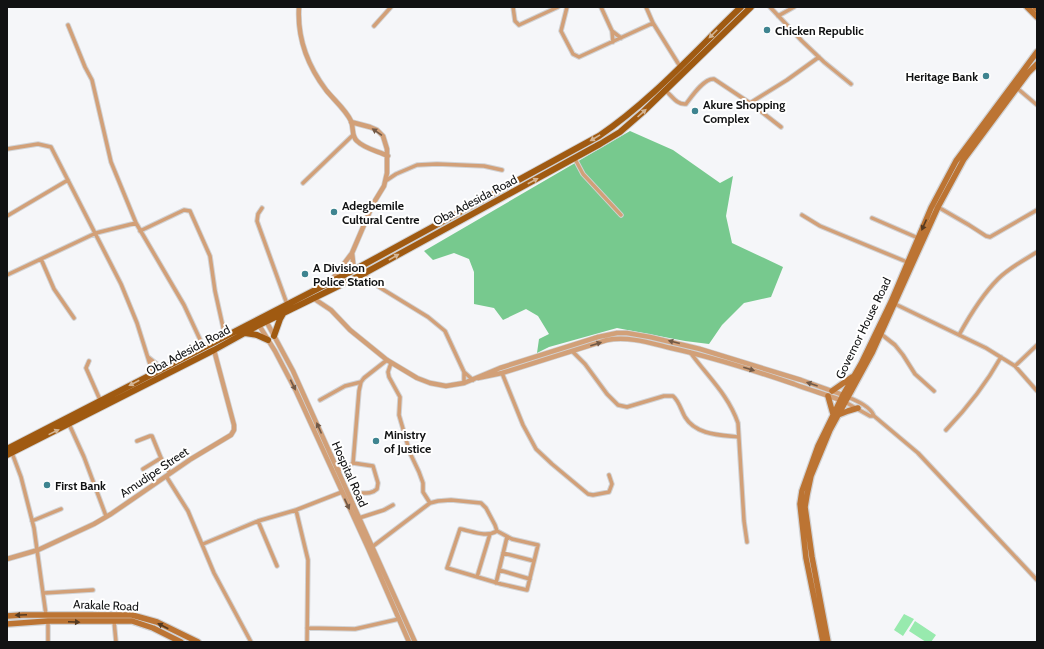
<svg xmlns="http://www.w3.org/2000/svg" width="1044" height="649" viewBox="0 0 1044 649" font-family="Cabin,sans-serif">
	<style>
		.green { fill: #98eaae }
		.forest { fill: #77c98e }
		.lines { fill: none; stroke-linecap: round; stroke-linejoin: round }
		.minor-casing { stroke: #d1d2d4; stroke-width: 5.5 }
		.tertiary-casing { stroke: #d1d2d4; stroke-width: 6 }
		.secondary-casing { stroke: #d1d2d4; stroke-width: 8 }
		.primary-casing { stroke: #d1d2d4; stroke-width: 8 }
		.minor { stroke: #d2a078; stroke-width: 3.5 }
		.tertiary { stroke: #d2a078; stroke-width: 4.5 }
		.secondary { stroke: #bc7433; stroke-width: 5.5 }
		.primary { stroke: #a05a11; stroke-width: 6 }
		.oneway { fill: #d4b594 }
		.oneway2 { fill: #725946 }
		.oneway3 { fill: #553920 }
		.poi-dot { fill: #3e8490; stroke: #fff; stroke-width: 1.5 }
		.labels { text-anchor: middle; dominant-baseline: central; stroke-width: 4; stroke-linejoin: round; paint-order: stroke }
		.poi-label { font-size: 12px; font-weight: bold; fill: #111213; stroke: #fff; text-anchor: start }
		.street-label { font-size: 12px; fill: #111213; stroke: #fff }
	</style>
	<rect width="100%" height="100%" fill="#f5f6f9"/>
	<path class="green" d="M904,614l10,5 -11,17 -9,-6z
		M915,621l21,14 -5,7h-5l-17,-11z"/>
	<path class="forest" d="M630,131l43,19 47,33 13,-7 -7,40 6,27 51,24 -12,30 -27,6 -22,22 -13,19 -24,-3 -68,-13 -68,19 -12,6 2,-14 10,-5 -11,-18 -12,-7 -23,11 -9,-12 -20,-4v-32l-5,-13 -15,-6 -21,7 -9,-9z"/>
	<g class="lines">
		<defs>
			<path id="minor" d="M513,7l2,14 4,4 39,-18
				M567,7l-6,24 12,23 6,3 74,-34
				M601,7l11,24 1,11
				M646,7l7,16 28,45
				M770,7l32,34 22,21 27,22
				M778,16l16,-9
				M68,25l17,42 7,13 19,82 25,61
				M374,26l17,-19
				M612,31l9,7
				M1017,88l20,17
				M666,91c6,5 11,14 20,13 6,-8 18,-26 28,-25l36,24 37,-23 32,-23
				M750,103l31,24
				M7,149l31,-5 13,3 70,137 16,39 16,51
				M575,159l8,15 38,41
				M387,180l9,-6 21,-9 20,-1 47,2 18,4
				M303,183l50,-48
				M938,207l31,18 17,11 4,1 47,-27
				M262,208l-4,6 -1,7 30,83
				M802,215l18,11 87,36
				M7,216l61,-36
				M872,218l46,20
				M140,231l44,-21 6,1 20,45 5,35 10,45
				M41,259l13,30 20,29
				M359,267l4,7 16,13 49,30 17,14 19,41v11
				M7,275l89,-42 40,-10 48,82 20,43
				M893,303l93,45 29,18 22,-21
				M881,334l14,11 8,10 12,19 19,17
				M959,335c11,-20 23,-40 39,-56 11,-11 26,-19 39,-27
				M572,351l13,13 22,30 11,11 9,2 37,-11h9c6,5 8,14 12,21 11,18 35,18 53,20
				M690,352c17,24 38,42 48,71l6,98 3,21
				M148,357l15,12
				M89,361l-3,7 15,34
				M391,363l-3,9 1,5 11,20 -1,18 11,38 9,19 4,11v9l7,11
				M1015,366l22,25
				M464,372l9,8
				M502,373l21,52 13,24 16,15 36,30 5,1 16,-3 3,-8 -3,-9
				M848,397c9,4 23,10 26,19l44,37 119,127
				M320,400l25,-14 16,-4
				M845,402l25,14h4
				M69,424l15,33 22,59
				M946,430c21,-22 40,-46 55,-73
				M137,441l13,-5h2l9,22 9,15
				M12,453l9,24 13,51 12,87
				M353,463l20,3 5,17 -1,6c-5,5 -12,4 -20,4
				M143,469l18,-11
				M337,470l10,-2 6,-5 6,-72 2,-9 3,-4 23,-18
				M166,476l22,35 26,62 37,69
				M296,510l12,50 -1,82
				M359,518l25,-8 9,-5
				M32,521l29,-12
				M258,521l19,45
				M203,544l55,-23 38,-11 46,-18
				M372,547l58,-44 8,-2 13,-1 30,3 5,5 9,17 2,6 15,8 26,6 -11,45 -26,-6 -54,-16 13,-39c12,2 26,9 37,2
				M503,553l31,8
				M499,570l31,9
				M477,577l13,-43
				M496,583l11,-46
				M44,593l49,-3
				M48,621v21
				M114,621l2,21
				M307,628l48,1 44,-10"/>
			<path id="tertiary" d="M299,7c-2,31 9,59 27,83 8,10 20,20 25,31 3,7 0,15 6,20 8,8 21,10 31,15
				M352,253l2,17
				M331,281l21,-28 21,-49 11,-18 3,-13v-24l-4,-13 -6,-6 -7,-3 -19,-5
				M313,298l18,12 19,20 37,30 30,18 13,5 16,3 18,-3 36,-15 98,-31 19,-4h10l23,4 50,12 101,31 45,16
				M265,319l28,52 122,271
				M257,322l18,29 21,40 72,157 41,94
				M478,378l24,-5 105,-33c22,-4 43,3 64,8 41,9 82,22 123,36 16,6 33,11 49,17
				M7,559l31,-9 56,-26 17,-10 80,-55 40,-24 3,-5v-5l-20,-75"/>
			<path id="secondary" d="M1027,7l10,10
				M1035,7l2,2
				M832,391l20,-14
				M828,396l5,18
				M838,415l10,-4 10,-3
				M7,616l16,-1h109l25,7 41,20
				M7,624l41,-3h84l21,7 28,14
				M823,642l-17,-84 -6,-54 2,-13 16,-45 25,-51 18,-31 30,-62 40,-94 25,-47 81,-109
				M828,642l-16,-85 -7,-50 2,-12 4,-19 19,-46 42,-77 66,-146 26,-48 64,-86 9,-9"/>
			<path id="primary" d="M245,333l12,2 11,5
				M274,336l6,-17 4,-7
				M7,449l347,-179 245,-134c53,-36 96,-85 142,-129
				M7,455l207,-105 45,-25 104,-51 237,-130 20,-12 23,-20 108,-105"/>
		</defs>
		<use href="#minor" class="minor-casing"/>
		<use href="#tertiary" class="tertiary-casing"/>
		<use href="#secondary" class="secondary-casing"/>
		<use href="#primary" class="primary-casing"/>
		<use href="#minor" class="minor"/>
		<use href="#tertiary" class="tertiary"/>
		<use href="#secondary" class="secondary"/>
		<use href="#primary" class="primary"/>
	</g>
	<defs><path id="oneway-solid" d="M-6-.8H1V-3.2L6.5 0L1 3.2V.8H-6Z"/></defs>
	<g class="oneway">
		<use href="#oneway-solid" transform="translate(713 34) rotate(135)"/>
		<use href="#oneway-solid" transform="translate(642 113) rotate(-42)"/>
		<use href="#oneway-solid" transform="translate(595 138) rotate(149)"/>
		<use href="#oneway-solid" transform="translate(533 181) rotate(-28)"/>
		<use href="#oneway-solid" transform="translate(394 257) rotate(-30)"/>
		<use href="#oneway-solid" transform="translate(134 383) rotate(153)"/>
		<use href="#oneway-solid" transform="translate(54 432) rotate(-26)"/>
	</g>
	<g class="oneway2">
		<use href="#oneway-solid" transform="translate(377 132) rotate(-146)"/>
		<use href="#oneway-solid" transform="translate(674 342) rotate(-166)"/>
		<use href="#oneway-solid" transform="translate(596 344) rotate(-18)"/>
		<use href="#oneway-solid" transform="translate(749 369) rotate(17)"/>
		<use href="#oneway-solid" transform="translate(812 384) rotate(-161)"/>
		<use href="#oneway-solid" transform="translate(293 385) rotate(64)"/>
		<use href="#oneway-solid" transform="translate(319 428) rotate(-114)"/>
		<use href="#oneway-solid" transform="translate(347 504) rotate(65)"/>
	</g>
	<g class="oneway3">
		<use href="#oneway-solid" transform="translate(924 225) rotate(114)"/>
		<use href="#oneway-solid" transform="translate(21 615) rotate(177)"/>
		<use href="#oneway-solid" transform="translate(74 622) rotate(2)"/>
		<use href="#oneway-solid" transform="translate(163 626) rotate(-153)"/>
	</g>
	<g class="poi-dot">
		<circle cx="767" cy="30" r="4"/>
		<circle cx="986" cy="76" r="4"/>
		<circle cx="695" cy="111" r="4"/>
		<circle cx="334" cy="212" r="4"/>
		<circle cx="305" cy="274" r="4"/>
		<circle cx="376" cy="441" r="4"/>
		<circle cx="47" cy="485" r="4"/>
	</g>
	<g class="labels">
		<g class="poi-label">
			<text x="775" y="30">Chicken Republic</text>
			<text x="978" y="76" text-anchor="end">Heritage Bank</text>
			<text x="703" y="104">Akure Shopping<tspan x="703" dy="14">Complex</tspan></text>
			<text x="342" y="205">Adegbemile<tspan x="342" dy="14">Cultural Centre</tspan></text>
			<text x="313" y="267">A Division<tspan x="313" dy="14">Police Station</tspan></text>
			<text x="384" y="434">Ministry<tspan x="384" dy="14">of Justice</tspan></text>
			<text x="55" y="485">First Bank</text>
		</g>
		<g class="street-label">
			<text transform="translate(475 200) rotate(-28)">Oba Adesida Road</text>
			<text transform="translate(863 328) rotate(-64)">Governor House Road</text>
			<text transform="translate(188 350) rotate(-28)">Oba Adesida Road</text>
			<text transform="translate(154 472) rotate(-34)">Amudipe Street</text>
			<text transform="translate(350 474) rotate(66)">Hospital Road</text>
			<text transform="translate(106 605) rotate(2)">Arakale Road</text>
		</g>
	</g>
	<rect width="1044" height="649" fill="none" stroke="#111213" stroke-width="16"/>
</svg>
